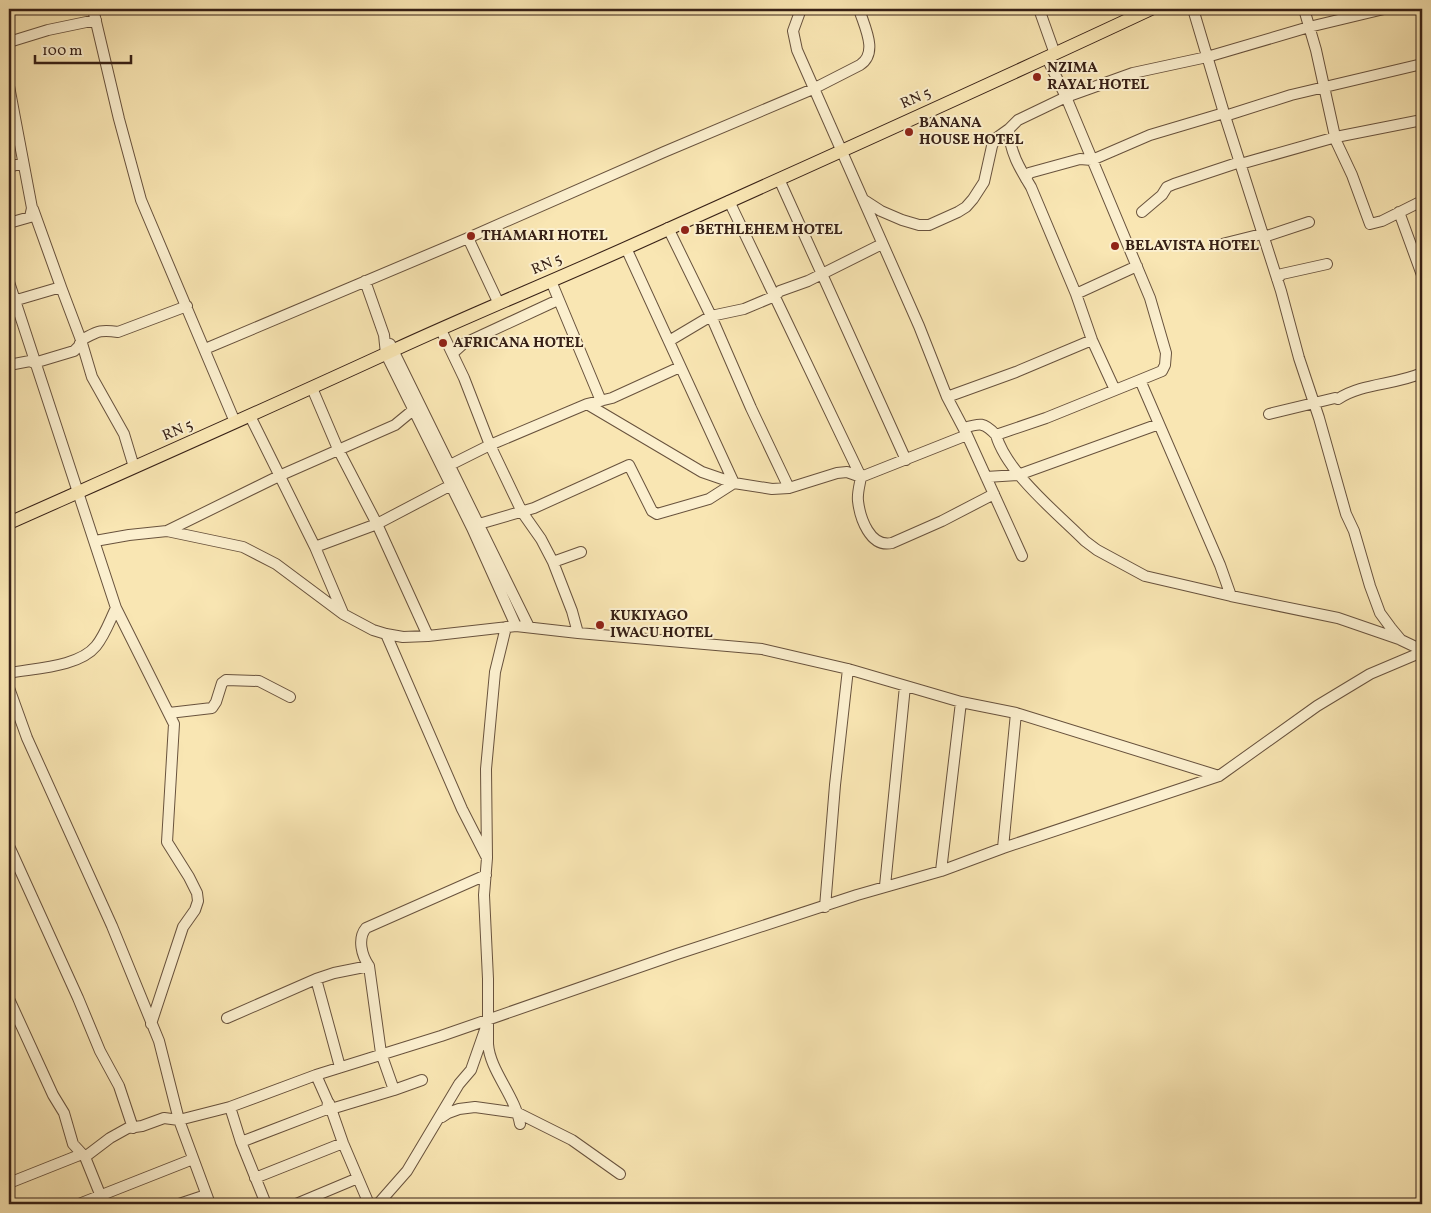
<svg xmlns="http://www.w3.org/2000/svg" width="1431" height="1213" viewBox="0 0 1431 1213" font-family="Vollkorn,serif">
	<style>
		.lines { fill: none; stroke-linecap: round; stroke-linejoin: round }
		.minor-casing { stroke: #68523d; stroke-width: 12 }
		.major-casing { stroke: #372016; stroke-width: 14 }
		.minor { stroke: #fbefce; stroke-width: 10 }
		.major { stroke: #f9e6b3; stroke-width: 12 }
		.poi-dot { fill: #8f2418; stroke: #fbefce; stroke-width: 2 }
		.labels { text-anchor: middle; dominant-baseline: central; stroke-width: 4; stroke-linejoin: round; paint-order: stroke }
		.poi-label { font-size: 15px; font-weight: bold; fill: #372016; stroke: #fbefce; text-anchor: start }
		.street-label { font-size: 15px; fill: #372016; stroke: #fbefce }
	</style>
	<rect width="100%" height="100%" fill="#f9e6b3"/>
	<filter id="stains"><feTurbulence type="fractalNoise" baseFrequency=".004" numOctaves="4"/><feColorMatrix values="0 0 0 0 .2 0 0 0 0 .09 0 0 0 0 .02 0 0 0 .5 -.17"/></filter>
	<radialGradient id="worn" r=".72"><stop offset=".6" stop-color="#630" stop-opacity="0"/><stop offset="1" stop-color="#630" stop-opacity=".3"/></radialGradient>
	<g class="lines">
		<defs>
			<path id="minor" d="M93,9l26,110 22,81 94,222
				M801,9l-8,22 4,19 122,276 28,71 20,38 55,121
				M1039,9l16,45
				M1193,9l31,104 57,178 18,67 20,60 27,96 8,17 16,55 10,27 11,15 10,12 21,10
				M1304,9l12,41 20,91 16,34 18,49 12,-3 40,-20
				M9,42l39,-12 48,-10
				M9,86l23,122 -2,9 -21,6
				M1225,116l66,-21 131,-31
				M1009,129c0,22 11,40 22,58l45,107 16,46 23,50
				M9,167l14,-4
				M779,179l127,281
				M1026,179l3,-6 51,-14 12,1 58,-25 74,-22
				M864,200l17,11 21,9 17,5h10l29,-13 8,-5 7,-8 11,-17 8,-36 3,-7 14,-10 9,-9 48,-23 67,-24 74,-16 102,-30 75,-18
				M729,201l132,276c-1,7 -4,16 -3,24 2,17 12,47 34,42l50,-22 52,-27
				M33,209l28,78
				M1142,212l20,-17 5,-8 7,-3 66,-22 4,1 92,-26 86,-17
				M1399,212l23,63
				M668,228l43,88 40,92 38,80
				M1264,237l45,-15
				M468,238l31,66
				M1214,246l48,-12
				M1277,279l5,-5 45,-10
				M365,281l19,54 2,19 86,174 44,98
				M551,281l50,120
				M9,282l107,326 58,116 -7,118 22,35 8,16 1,8 -3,9 -12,17 -32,97
				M1076,294l61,-28
				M10,302l51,-15 20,53 11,37 32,57 10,33
				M441,330l23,48 26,67 32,67 19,27 12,23 19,49 6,22
				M669,341l42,-25 33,-7 31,-13 5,-5 28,-10 74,-37
				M390,344l139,283
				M205,349l263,-111 196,-86 149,-63 47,-24c19,-12 4,-39 -1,-56
				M453,353l10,-9 95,-44
				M9,365l21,-4 4,2 40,-12 5,-5 2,-6c16,-8 18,-11 37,-8l69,-26
				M1140,380l80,185 11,31 107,22 61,21
				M312,388l26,61 39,75 51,112
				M947,397l69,-25 76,-32
				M587,404l115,68 32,11 38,6 17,-1 48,-15 10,-1 14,5 106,-42
				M1269,414l66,-16 3,1c24,-16 57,-14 84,-26
				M250,416l65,131 28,66
				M964,428c16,-5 20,-6 32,7l50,-17 94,-38 22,-9 3,-6 1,-12 -16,-55 -84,-201 -19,-39
				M996,435c11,38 61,78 89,106l12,9 48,26 86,20
				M450,465l40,-20 97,-41 25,-6 68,-31
				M986,477l32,-2 141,-51
				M479,524l55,-16 95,-43 23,46 5,3 52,-15 25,-16 -108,-235
				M167,531l112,-55 116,-51 23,-19
				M95,541l34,-6 38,-4 76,16 33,17 67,50 30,16 13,4 17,3 25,-1 88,-10 62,7 184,16 86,20 113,33 55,11 203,63
				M315,547l62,-23 80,-42
				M553,562l28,-10
				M506,627l-11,45 -9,97 1,89 -3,37 4,84v65c2,27 27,51 32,80
				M386,634l76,175 24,47
				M9,673c26,-5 70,-6 87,-27 9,-11 14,-26 20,-38
				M9,688l18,50 85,188 47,115 20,79 31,84
				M169,713l43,-5 4,-6 6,-19 4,-3 33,1 31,16
				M9,846l69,152 22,53 19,35 14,42
				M1003,848l13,-135
				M941,871l20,-169
				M885,886l20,-200
				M825,907l10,-122 13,-116
				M316,979l24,88
				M9,999l44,96 11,18 9,31 12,13 19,47
				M227,1018l89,-39 18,-6 35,-7
				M394,1090l28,-10
				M329,1103l14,40 26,61
				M230,1107l11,35 25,62
				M331,1109l63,-19 -13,-37 -12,-87c-7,-10 -12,-27 -3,-38l120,-53
				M442,1117l6,-4 11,-4 16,-2 43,6 54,27 48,34
				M241,1142l86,-33 1,-7 -12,-27
				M85,1157l25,-19 18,-10 14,-2 22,-8 15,2 51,-13 86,-32 125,-39 236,-82 180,-59 84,-24 62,-23 216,-72 98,-70 53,-32 52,-22
				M255,1178l88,-35
				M9,1183l73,-29
				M79,1204l114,-45
				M179,1204l27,-9
				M296,1204l62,-26
				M378,1204l29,-33 52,-87 12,-14 14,-40"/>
			<path id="major" d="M9,523c128,-57 257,-114 385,-173 76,-35 154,-67 230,-101 176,-79 352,-158 527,-240"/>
		</defs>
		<use href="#minor" class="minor-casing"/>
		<use href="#major" class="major-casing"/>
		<use href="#minor" class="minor"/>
		<use href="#major" class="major"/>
	</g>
	<g class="poi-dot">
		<circle cx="1037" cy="77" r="5"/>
		<circle cx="909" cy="132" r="5"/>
		<circle cx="685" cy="230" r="5"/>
		<circle cx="471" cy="236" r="5"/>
		<circle cx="1115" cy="246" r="5"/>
		<circle cx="443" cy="343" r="5"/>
		<circle cx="600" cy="625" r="5"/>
	</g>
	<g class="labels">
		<g class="poi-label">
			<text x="1047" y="68">NZIMA<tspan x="1047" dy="17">RAYAL HOTEL</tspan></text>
			<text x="919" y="123">BANANA<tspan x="919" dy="17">HOUSE HOTEL</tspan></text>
			<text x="695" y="230">BETHLEHEM HOTEL</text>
			<text x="481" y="236">THAMARI HOTEL</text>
			<text x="1125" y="246">BELAVISTA HOTEL</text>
			<text x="453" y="343">AFRICANA HOTEL</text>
			<text x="610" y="616">KUKIYAGO<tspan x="610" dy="17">IWACU HOTEL</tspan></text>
		</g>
		<g class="street-label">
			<text transform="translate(916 99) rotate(-24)">RN 5</text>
			<text transform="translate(547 265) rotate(-23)">RN 5</text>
			<text transform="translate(178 431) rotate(-23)">RN 5</text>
		</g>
	</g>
	<rect width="1431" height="1213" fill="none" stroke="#f9e6b3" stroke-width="30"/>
	<rect x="10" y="10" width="1411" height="1193" fill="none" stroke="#372016" stroke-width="2.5"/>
	<rect x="15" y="15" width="1401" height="1183" fill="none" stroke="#372016"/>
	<path d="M35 55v8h96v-8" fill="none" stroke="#372016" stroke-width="2.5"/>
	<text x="42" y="55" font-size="15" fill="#372016" stroke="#fbefce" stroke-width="4" paint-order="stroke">100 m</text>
	<rect width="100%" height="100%" filter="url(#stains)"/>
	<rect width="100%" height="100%" fill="url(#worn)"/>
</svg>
